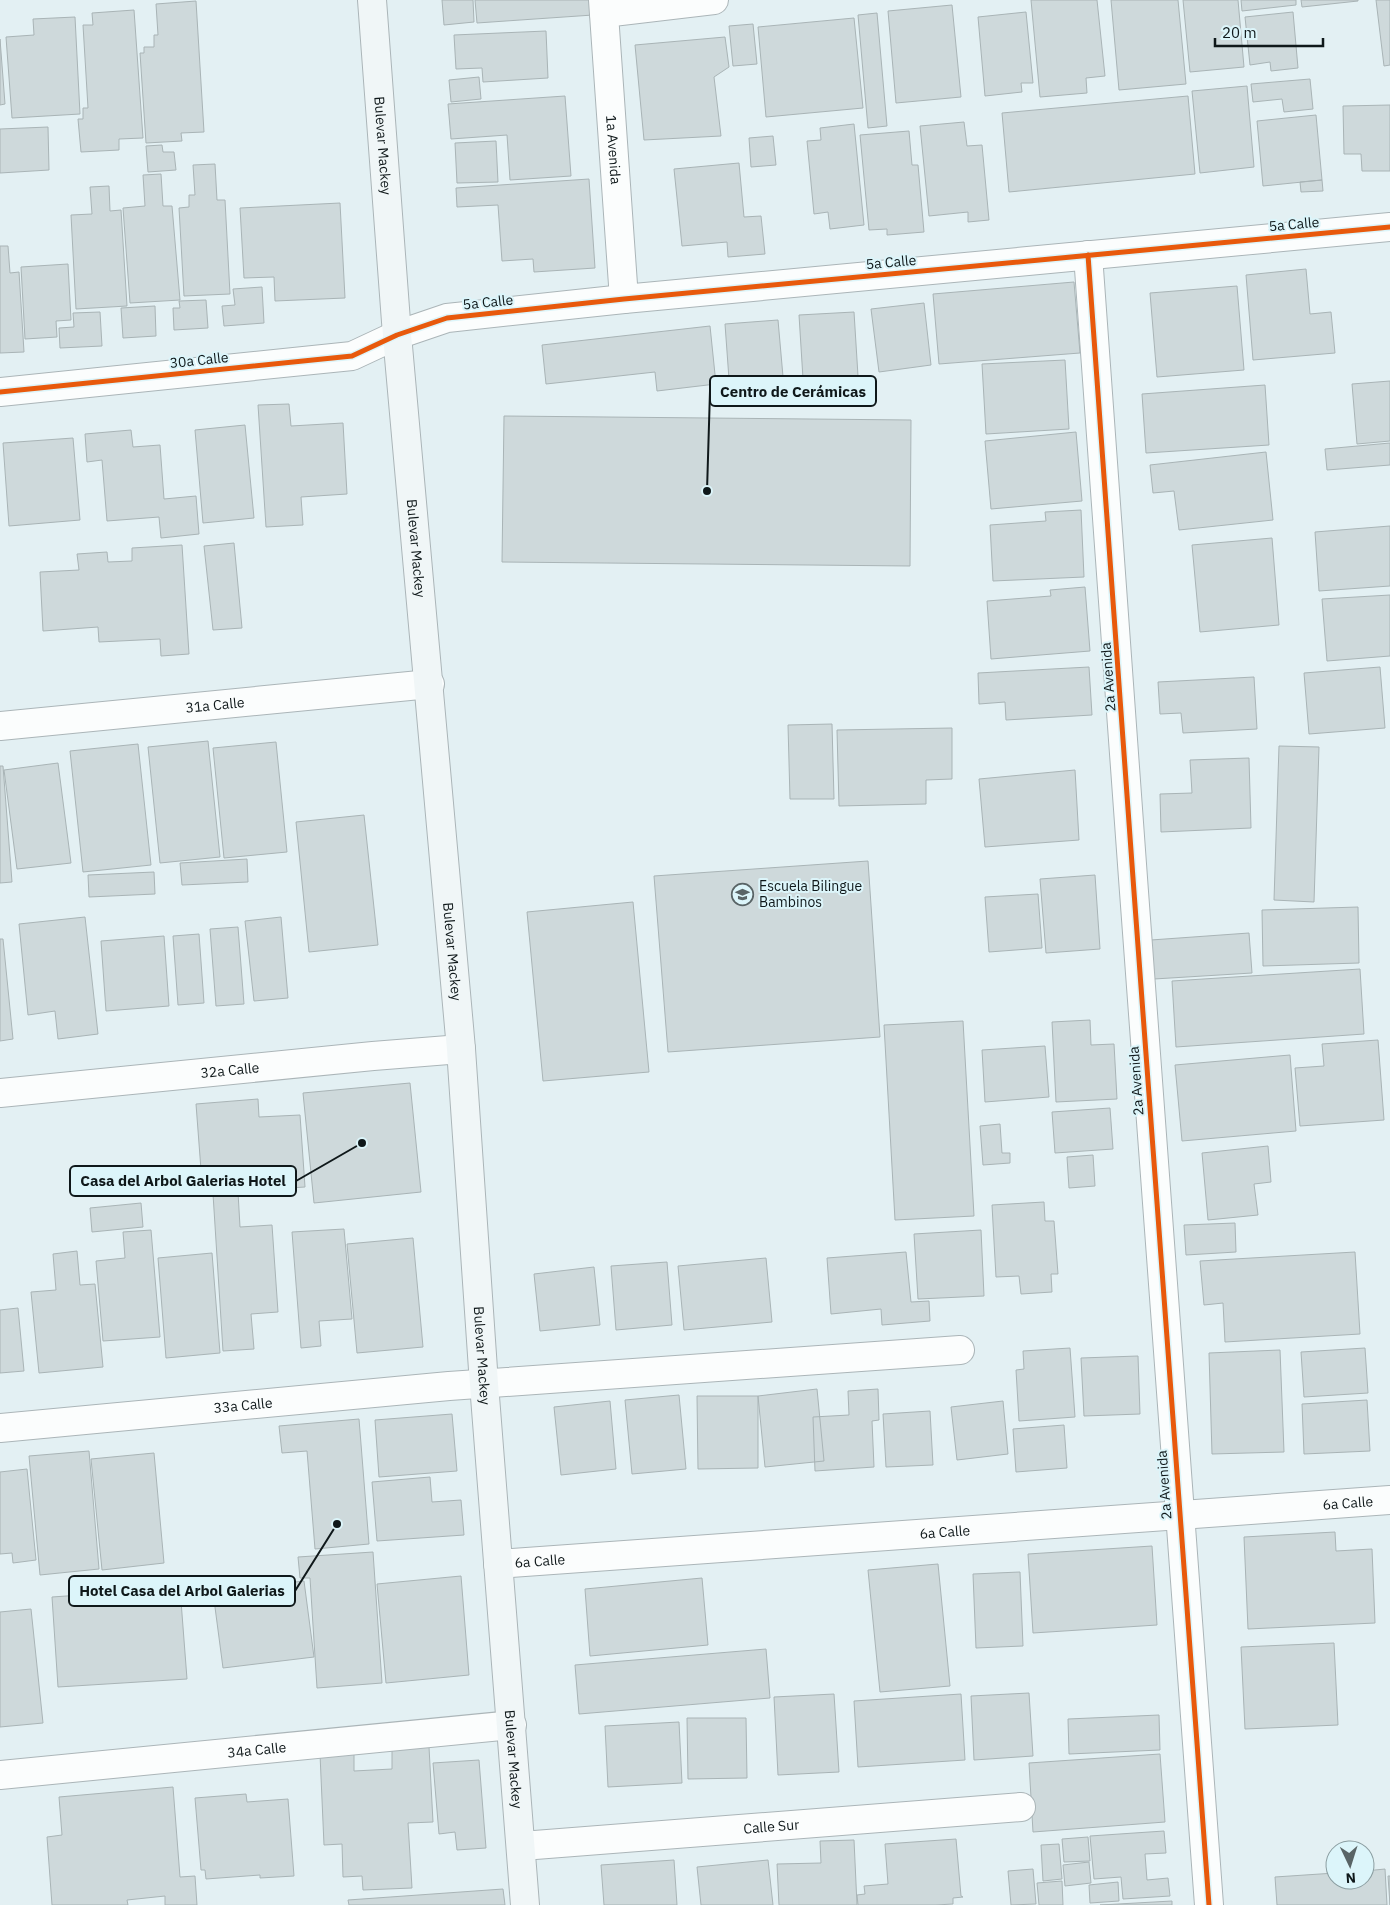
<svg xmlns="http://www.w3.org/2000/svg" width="1390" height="1905" viewBox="0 0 1390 1905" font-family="'IBM Plex Sans',sans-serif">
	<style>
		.building { fill: #ced9db; stroke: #a9b4b6 }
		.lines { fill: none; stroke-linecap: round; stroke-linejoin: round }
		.street-casing { stroke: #abb5b8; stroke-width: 30 }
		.secondary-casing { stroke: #abb5b8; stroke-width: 30 }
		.street { stroke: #fbfdfd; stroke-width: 28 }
		.secondary { stroke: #f0f6f7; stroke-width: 28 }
		.cycleway-casing { stroke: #dcf5fa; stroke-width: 8 }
		.cycleway { stroke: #e8590c; stroke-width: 5 }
		.labels { text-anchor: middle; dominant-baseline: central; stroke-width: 4; stroke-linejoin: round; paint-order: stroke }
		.street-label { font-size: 14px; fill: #0f181a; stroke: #dcf5fa }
		.poi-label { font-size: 14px; fill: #0f181a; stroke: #dcf5fa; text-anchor: start }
		.leader { fill: none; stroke: #0f181a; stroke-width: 2 }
		.callout-dot { fill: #0f181a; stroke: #dcf5fa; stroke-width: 2 }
		.callout { fill: #dcf5fa; stroke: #0f181a; stroke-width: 2 }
		.callout-label { font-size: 15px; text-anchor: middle; font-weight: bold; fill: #0f181a }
	</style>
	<rect width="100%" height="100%" fill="#e3f0f3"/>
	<path class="building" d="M442,0h31l1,22 -30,3z
		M475,0h117l1,15 -116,8z
		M1031,0h66l8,76 -19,2 1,15 -47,4z
		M1111,0h67l8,84 -67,6z
		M1183,0h55l6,67 -54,5z
		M1241,0h55v5l-54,6z
		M1301,0h57v1l-56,6z
		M1376,0h14v65l-6,1z
		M196,1l8,131 -23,1 1,8 -36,2 -6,-90h4v-6h10v-12h4l-2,-31z
		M952,5l9,92 -65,6 -8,-92z
		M134,10l9,128 -24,1v11l-38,2 -3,-33h5v-11h5l-5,-83h10l-1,-12z
		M1026,12l7,71h-12l1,9 -37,4 -7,-79z
		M1293,12l5,56 -27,3 -1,-9 -20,3 -5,-48z
		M877,13l10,113 -19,2 -10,-113z
		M75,17l5,97 -68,4 -6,-81 28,-2 -1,-16z
		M854,18l9,90 -97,9 -8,-90z
		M753,24l4,40 -24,2 -4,-40z
		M546,31l2,47 -65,4 -1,-14 -26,1 -2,-34z
		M725,37l4,30 -15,10 7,59 -77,4 -9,-95z
		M0,39l5,65 -5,1z
		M479,77l2,22 -30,3 -2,-22z
		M1310,79l3,30 -29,3 -2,-13 -29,3 -2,-18z
		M1247,86l7,81 -54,6 -8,-82z
		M565,96l6,80 -61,4 -3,-45 -56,4 -3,-35z
		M1188,96l7,78 -186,18 -7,-79z
		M1390,105v66h-28l-1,-17h-17l-1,-48z
		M1316,115l6,65 -59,6 -6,-65z
		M964,122l3,24 15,-1 7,75 -21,2v-10l-39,4 -9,-90z
		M854,124l10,101 -34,4 -2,-17 -14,2 -7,-73 14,-1 -1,-12z
		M48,127l1,43 -49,3v-44z
		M909,131l3,34h6l6,67 -37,3v-6l-18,1 -9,-95z
		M773,136l3,29 -25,2 -2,-29z
		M496,141l2,41 -41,1 -2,-40z
		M162,145l1,7h11l2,18 -28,2 -2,-26z
		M739,163l5,54 17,-1 4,38 -37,3 -1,-15 -45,4 -8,-77z
		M215,164l2,36h8l5,94 -46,2 -5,-88 10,-1v-12h6l-2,-30z
		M161,174l2,32h9l8,94 -50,3 -7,-95 22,-2 -2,-31z
		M589,179l6,89 -61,4 -1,-13 -31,2 -4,-56 -41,2 -1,-19z
		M1322,180l1,11 -22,1 -1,-10z
		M109,186l1,25 11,-1 6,96 -51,3 -5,-94 21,-1 -2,-27z
		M340,203l5,95 -70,3 -1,-24 -30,1 -4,-70z
		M0,246h8l2,27 9,-1 5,80 -24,1z
		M68,264l3,56 -15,1 1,16 -32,2 -4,-72z
		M1306,269l4,45 21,-2 4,41 -82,7 -7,-85z
		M1074,282l6,71 -141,11 -6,-70z
		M1237,286l7,84 -87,7 -7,-84z
		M262,287l2,36 -40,3 -2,-20 13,-1 -2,-16z
		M206,300l2,28 -34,2 -1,-22h7l-1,-7z
		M924,303l7,62 -52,7 -8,-63z
		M155,306l1,30 -33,2 -2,-30z
		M100,312l2,34 -42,2 -1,-20 15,-1 -1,-14z
		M854,312l4,64 -55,3 -4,-64z
		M778,320l6,68 -54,5 -5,-69z
		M710,326l6,58 -59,7 -2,-19 -109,12 -4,-39z
		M1065,360l4,69 -83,5 -4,-70z
		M1390,381v60l-33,3 -5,-60z
		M1265,385l4,60 -123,8 -4,-59z
		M289,404l2,22 52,-3 4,71 -46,3 2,28 -37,2 -8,-122z
		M504,416l407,4 -1,146 -408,-4z
		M245,425l9,93 -51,5 -8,-93z
		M131,430l2,17 27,-2 4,54 32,-3 3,38 -38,4 -2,-21 -52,4 -5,-61 -15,2 -2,-28z
		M1076,432l6,69 -91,8 -6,-68z
		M73,438l7,82 -71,6 -6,-83z
		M1390,443v22l-63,5 -2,-21z
		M1266,452l7,68 -94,10 -5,-39 -21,2 -3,-28z
		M1081,510l3,67 -91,4 -3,-56 56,-4 -1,-9z
		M1390,526v60l-71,5 -4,-59z
		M1272,538l7,87 -79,7 -8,-87z
		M234,543l8,85 -29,2 -9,-84z
		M182,545l7,109 -28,2 -1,-17 -61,3 -1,-15 -55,4 -3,-59 39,-2 -2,-16 30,-2 1,10 24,-1v-13z
		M1085,587l5,64 -99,8 -4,-58 64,-5 -1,-6z
		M1390,595v61l-63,5 -5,-62z
		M1089,667l3,48 -86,5 -1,-18 -26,2 -1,-31z
		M1380,667l5,61 -76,6 -5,-61z
		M1254,677l3,52 -74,4 -2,-20 -21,1 -2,-32z
		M832,724l2,75h-44l-2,-74z
		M952,728v51l-26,1v24l-87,2 -2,-76z
		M208,741l12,116 -60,6 -12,-116z
		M276,742l11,110 -63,6 -11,-110z
		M138,744l13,121 -68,7 -13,-121z
		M1279,746l40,1 -5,155 -40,-2z
		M1249,758l2,70 -90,4 -1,-38 32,-1 -2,-33z
		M58,763l13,100 -54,6 -13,-99z
		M0,766h3l9,116 -12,1z
		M1075,770l4,70 -94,7 -6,-68z
		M364,815l14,130 -69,7 -13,-130z
		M247,859l1,23 -66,3 -2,-22z
		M868,861l12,176 -212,15 -14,-176z
		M154,872l1,22 -66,3 -1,-22z
		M1095,875l5,74 -54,4 -6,-74z
		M1038,894l4,54 -53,4 -4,-55z
		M633,902l16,170 -106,9 -16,-169z
		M1358,907l1,56 -96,3 -1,-56z
		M85,917l13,117 -40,5 -3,-28 -27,4 -9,-91z
		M281,917l7,81 -34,3 -9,-80z
		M238,927l6,77 -28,2 -6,-77z
		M1249,933l3,40 -98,6 -3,-39z
		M199,934l5,69 -26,2 -5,-69z
		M164,936l5,70 -63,5 -5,-70z
		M0,939h3l10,100 -13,2z
		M1360,969l4,65 -188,13 -4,-66z
		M1090,1020l1,25 23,-1 3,55 -61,3 -4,-80z
		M963,1021l11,195 -79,4 -11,-195z
		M1378,1040l6,80 -84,6 -5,-58 29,-2 -2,-22z
		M1045,1046l4,51 -64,5 -3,-52z
		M1290,1055l6,76 -114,10 -7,-76z
		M410,1083l11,109 -107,11 -11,-110z
		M258,1099l1,18 41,-2 5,72 -62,4 -1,-11 -40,3 -6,-79z
		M1110,1108l3,41 -58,4 -3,-41z
		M1000,1124l2,29h8v10l-27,2 -3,-39z
		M1268,1146l3,36 -17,2 4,31 -50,5 -6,-67z
		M1093,1155l2,31 -26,2 -2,-31z
		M238,1192l2,35 32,-2 6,87 -27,2 3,35 -31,2 -10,-157z
		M1044,1202l1,19h9l4,53h-7l1,18 -31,2 -2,-18 -23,1 -4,-72z
		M141,1203l2,24 -51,5 -2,-24z
		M1235,1223l1,29 -50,3 -2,-30z
		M344,1229l8,90 -33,2 2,25 -20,2 -9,-116z
		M151,1230l9,107 -57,4 -7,-80 29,-3 -2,-26z
		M981,1230l3,66 -66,3 -4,-65z
		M413,1238l10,109 -66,6 -10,-109z
		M77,1251l3,34 15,-1 8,83 -64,6 -8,-81 25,-2 -3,-36z
		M906,1252l5,50 18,-1 1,20 -48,4 -1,-16 -50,5 -4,-56z
		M1355,1252l5,82 -135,8 -2,-39 -19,2 -4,-44z
		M212,1253l8,100 -54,5 -8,-100z
		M766,1258l6,64 -88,8 -6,-64z
		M667,1262l5,63 -56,5 -5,-64z
		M594,1267l6,58 -60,6 -6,-57z
		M18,1308l6,63 -24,2v-63z
		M1070,1348l5,69 -56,4 -3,-51 8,-1 -1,-18z
		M1365,1348l3,45 -64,4 -3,-45z
		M1280,1350l4,102 -72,2 -3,-101z
		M1138,1356l2,58 -56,2 -3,-58z
		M817,1389l7,72 -59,6 -7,-71z
		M878,1389l1,31 -7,1 2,46 -59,4 -2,-54 36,-2 -1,-24z
		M679,1395l7,74 -54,5 -7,-74z
		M697,1396h61v72l-60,1z
		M1367,1400l3,51 -66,3 -2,-50z
		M610,1401l6,68 -55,6 -7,-68z
		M1003,1401l5,53 -51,6 -6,-53z
		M930,1411l3,54 -47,2 -3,-53z
		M452,1414l5,57 -78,6 -4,-57z
		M359,1419l10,125 -54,5 -8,-98 -25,2 -3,-27z
		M1064,1425l3,43 -51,4 -3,-43z
		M89,1451l10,118 -59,6 -11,-119z
		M154,1453l10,110 -62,7 -11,-111z
		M27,1469l9,91 -23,3 -1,-10 -12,1v-82z
		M430,1477l2,25 29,-2 3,35 -87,6 -5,-59z
		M1335,1532l1,19 36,-2 3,74 -127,6 -4,-92z
		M1152,1546l5,79 -124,8 -5,-79z
		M373,1552l9,131 -65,5 -7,-110h-10l-2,-21z
		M938,1564l12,122 -70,6 -12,-122z
		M1020,1572l3,74 -47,2 -3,-74z
		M461,1576l8,99 -83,8 -9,-99z
		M702,1578l6,67 -118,11 -5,-67z
		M304,1581l10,76 -91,11 -10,-76z
		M180,1588l7,91 -129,8 -6,-90z
		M31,1609l12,114 -43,4v-115z
		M1334,1643l4,82 -93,4 -4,-82z
		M766,1649l4,49 -191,16 -4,-49z
		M1029,1693l4,63 -59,4 -3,-64z
		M834,1694l5,78 -61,3 -4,-78z
		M961,1694l4,66 -107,7 -4,-66z
		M1159,1715l1,35 -91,4 -1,-35z
		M687,1718h59l1,60 -59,1z
		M679,1722l3,61 -74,4 -3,-61z
		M429,1747l4,75 -25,1 4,65 -49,2 -1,-14 -19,1 -1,-33 -18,1 -4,-91 34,-2v19l38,-2v-20z
		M1160,1754l5,68 -132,10 -4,-69z
		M479,1760l7,88 -29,2 -2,-18 -16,2 -6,-71z
		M173,1787l7,90 15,-1 2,29h-32v-9l-38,4 1,5h-76l-5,-68 15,-2 -3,-38z
		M246,1794l1,8 41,-3 6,77 -34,2v-3l-54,4 -1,-9h-4l-6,-72z
		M1164,1831l2,22 -21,1 2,26 21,-2 2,18 -47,3 -2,-22 -27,2 -4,-43z
		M1088,1837l2,24 -26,1 -2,-23z
		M956,1839l5,57 2,1 -10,1v6l-17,1h-78l-1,-10 8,-1 -1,-8 24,-2 -3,-40z
		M854,1840l3,65h-78l-2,-41 44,-1 -1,-22z
		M1059,1844l3,35 -19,2 -2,-36z
		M674,1860l3,45h-73l-3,-40z
		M768,1860l5,45h-72l-4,-38z
		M1089,1862l2,21 -26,3 -2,-21z
		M1033,1869l3,35 -25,1 -3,-34z
		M1385,1869l2,36h-110l-2,-28 60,-4v7h30v-9z
		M1388,1876h2v29z
		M1062,1881l1,24h-24l-2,-22z
		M1118,1882l1,19 -29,2 -1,-18z
		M503,1889l2,16h-156l-1,-5z
		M1172,1901v4h-72z"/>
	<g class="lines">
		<defs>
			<g id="street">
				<path id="s1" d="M603,0l21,299"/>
				<path d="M604,13l110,-13"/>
				<path d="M1088,255c41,550 77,1100 121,1650"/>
				<path d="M0,392l352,-36 45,-21 50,-17 177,-19 766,-72"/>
				<path id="s2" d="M0,726l430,-42"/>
				<path id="s3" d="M0,1093l373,-37 88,-7"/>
				<path id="s4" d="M0,1428l449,-42 511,-36"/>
				<path id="s5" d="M498,1564l892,-64"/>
				<path id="s6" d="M0,1775l512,-50"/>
				<path id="s7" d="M522,1846l499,-39"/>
			</g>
			<g id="secondary">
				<path id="s8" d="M372,0l25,335 64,714 23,335 41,521"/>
			</g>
		</defs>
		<use href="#street" class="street-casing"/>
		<use href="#secondary" class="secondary-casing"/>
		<use href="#street" class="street"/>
		<use href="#secondary" class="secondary"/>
		<defs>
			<path id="cycleway" d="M1088,255c41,550 77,1100 121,1650
				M0,392l352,-36 45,-21 50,-17 177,-19 766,-72"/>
		</defs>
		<use href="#cycleway" class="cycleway-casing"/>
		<use href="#cycleway" class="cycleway"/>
	</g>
	<defs>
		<symbol id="school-ring" viewBox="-11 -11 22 22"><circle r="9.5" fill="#dcf5fa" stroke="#596466" stroke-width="1.5"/><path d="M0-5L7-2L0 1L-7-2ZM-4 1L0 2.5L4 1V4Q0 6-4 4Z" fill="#596466"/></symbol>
	</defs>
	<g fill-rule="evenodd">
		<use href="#school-ring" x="730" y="882" width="25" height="25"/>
	</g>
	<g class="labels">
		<g class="street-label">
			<text stroke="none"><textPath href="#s8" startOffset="146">Bulevar Mackey</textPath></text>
			<text stroke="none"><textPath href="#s1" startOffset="150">1a Avenida</textPath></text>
			<text transform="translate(1294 224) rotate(-5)">5a Calle</text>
			<text transform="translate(891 262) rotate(-5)">5a Calle</text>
			<text transform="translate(488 302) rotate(-6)">5a Calle</text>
			<text transform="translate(199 360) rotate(-6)">30a Calle</text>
			<text stroke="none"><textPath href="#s8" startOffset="550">Bulevar Mackey</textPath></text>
			<text transform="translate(1108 677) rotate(-94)">2a Avenida</text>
			<text stroke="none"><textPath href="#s2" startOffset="216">31a Calle</textPath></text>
			<text stroke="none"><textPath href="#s8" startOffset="955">Bulevar Mackey</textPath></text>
			<text stroke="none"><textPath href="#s3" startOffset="231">32a Calle</textPath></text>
			<text transform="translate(1136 1081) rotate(-94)">2a Avenida</text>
			<text stroke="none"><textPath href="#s8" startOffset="1360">Bulevar Mackey</textPath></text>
			<text stroke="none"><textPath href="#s4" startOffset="244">33a Calle</textPath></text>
			<text transform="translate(1164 1485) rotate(-94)">2a Avenida</text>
			<text stroke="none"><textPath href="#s5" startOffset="852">6a Calle</textPath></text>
			<text stroke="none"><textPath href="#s5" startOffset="448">6a Calle</textPath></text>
			<text stroke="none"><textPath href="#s5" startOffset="42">6a Calle</textPath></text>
			<text stroke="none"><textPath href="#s6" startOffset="258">34a Calle</textPath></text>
			<text stroke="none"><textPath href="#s8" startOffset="1765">Bulevar Mackey</textPath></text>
			<text stroke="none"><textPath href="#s7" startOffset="250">Calle Sur</textPath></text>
		</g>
		<g class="poi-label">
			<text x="759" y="886">Escuela Bilingue<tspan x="759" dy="16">Bambinos</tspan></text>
		</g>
	</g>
	<path class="leader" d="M707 491L710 391M362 1143L296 1181M337 1524L295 1591"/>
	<g class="callout-dot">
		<circle cx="707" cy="491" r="5"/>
		<circle cx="362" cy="1143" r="5"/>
		<circle cx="337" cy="1524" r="5"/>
	</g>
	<g class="callout">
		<rect x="710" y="376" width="166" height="30" rx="5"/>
		<rect x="70" y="1166" width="226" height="30" rx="5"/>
		<rect x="69" y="1576" width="226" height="30" rx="5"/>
	</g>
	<g class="callout-label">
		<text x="793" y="397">Centro de Cerámicas</text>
		<text x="183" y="1186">Casa del Arbol Galerias Hotel</text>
		<text x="182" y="1596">Hotel Casa del Arbol Galerias</text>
	</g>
	<g transform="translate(1350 1865) rotate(176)"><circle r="24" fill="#dcf5fa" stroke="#8a9da0"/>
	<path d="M0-4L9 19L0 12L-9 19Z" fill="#596466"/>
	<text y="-8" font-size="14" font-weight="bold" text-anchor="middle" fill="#0f181a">N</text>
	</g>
	<path d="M1215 38v8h108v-8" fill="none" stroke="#0f181a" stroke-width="2.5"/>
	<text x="1222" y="38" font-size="15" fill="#0f181a" stroke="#dcf5fa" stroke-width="4" paint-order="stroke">20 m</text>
</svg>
